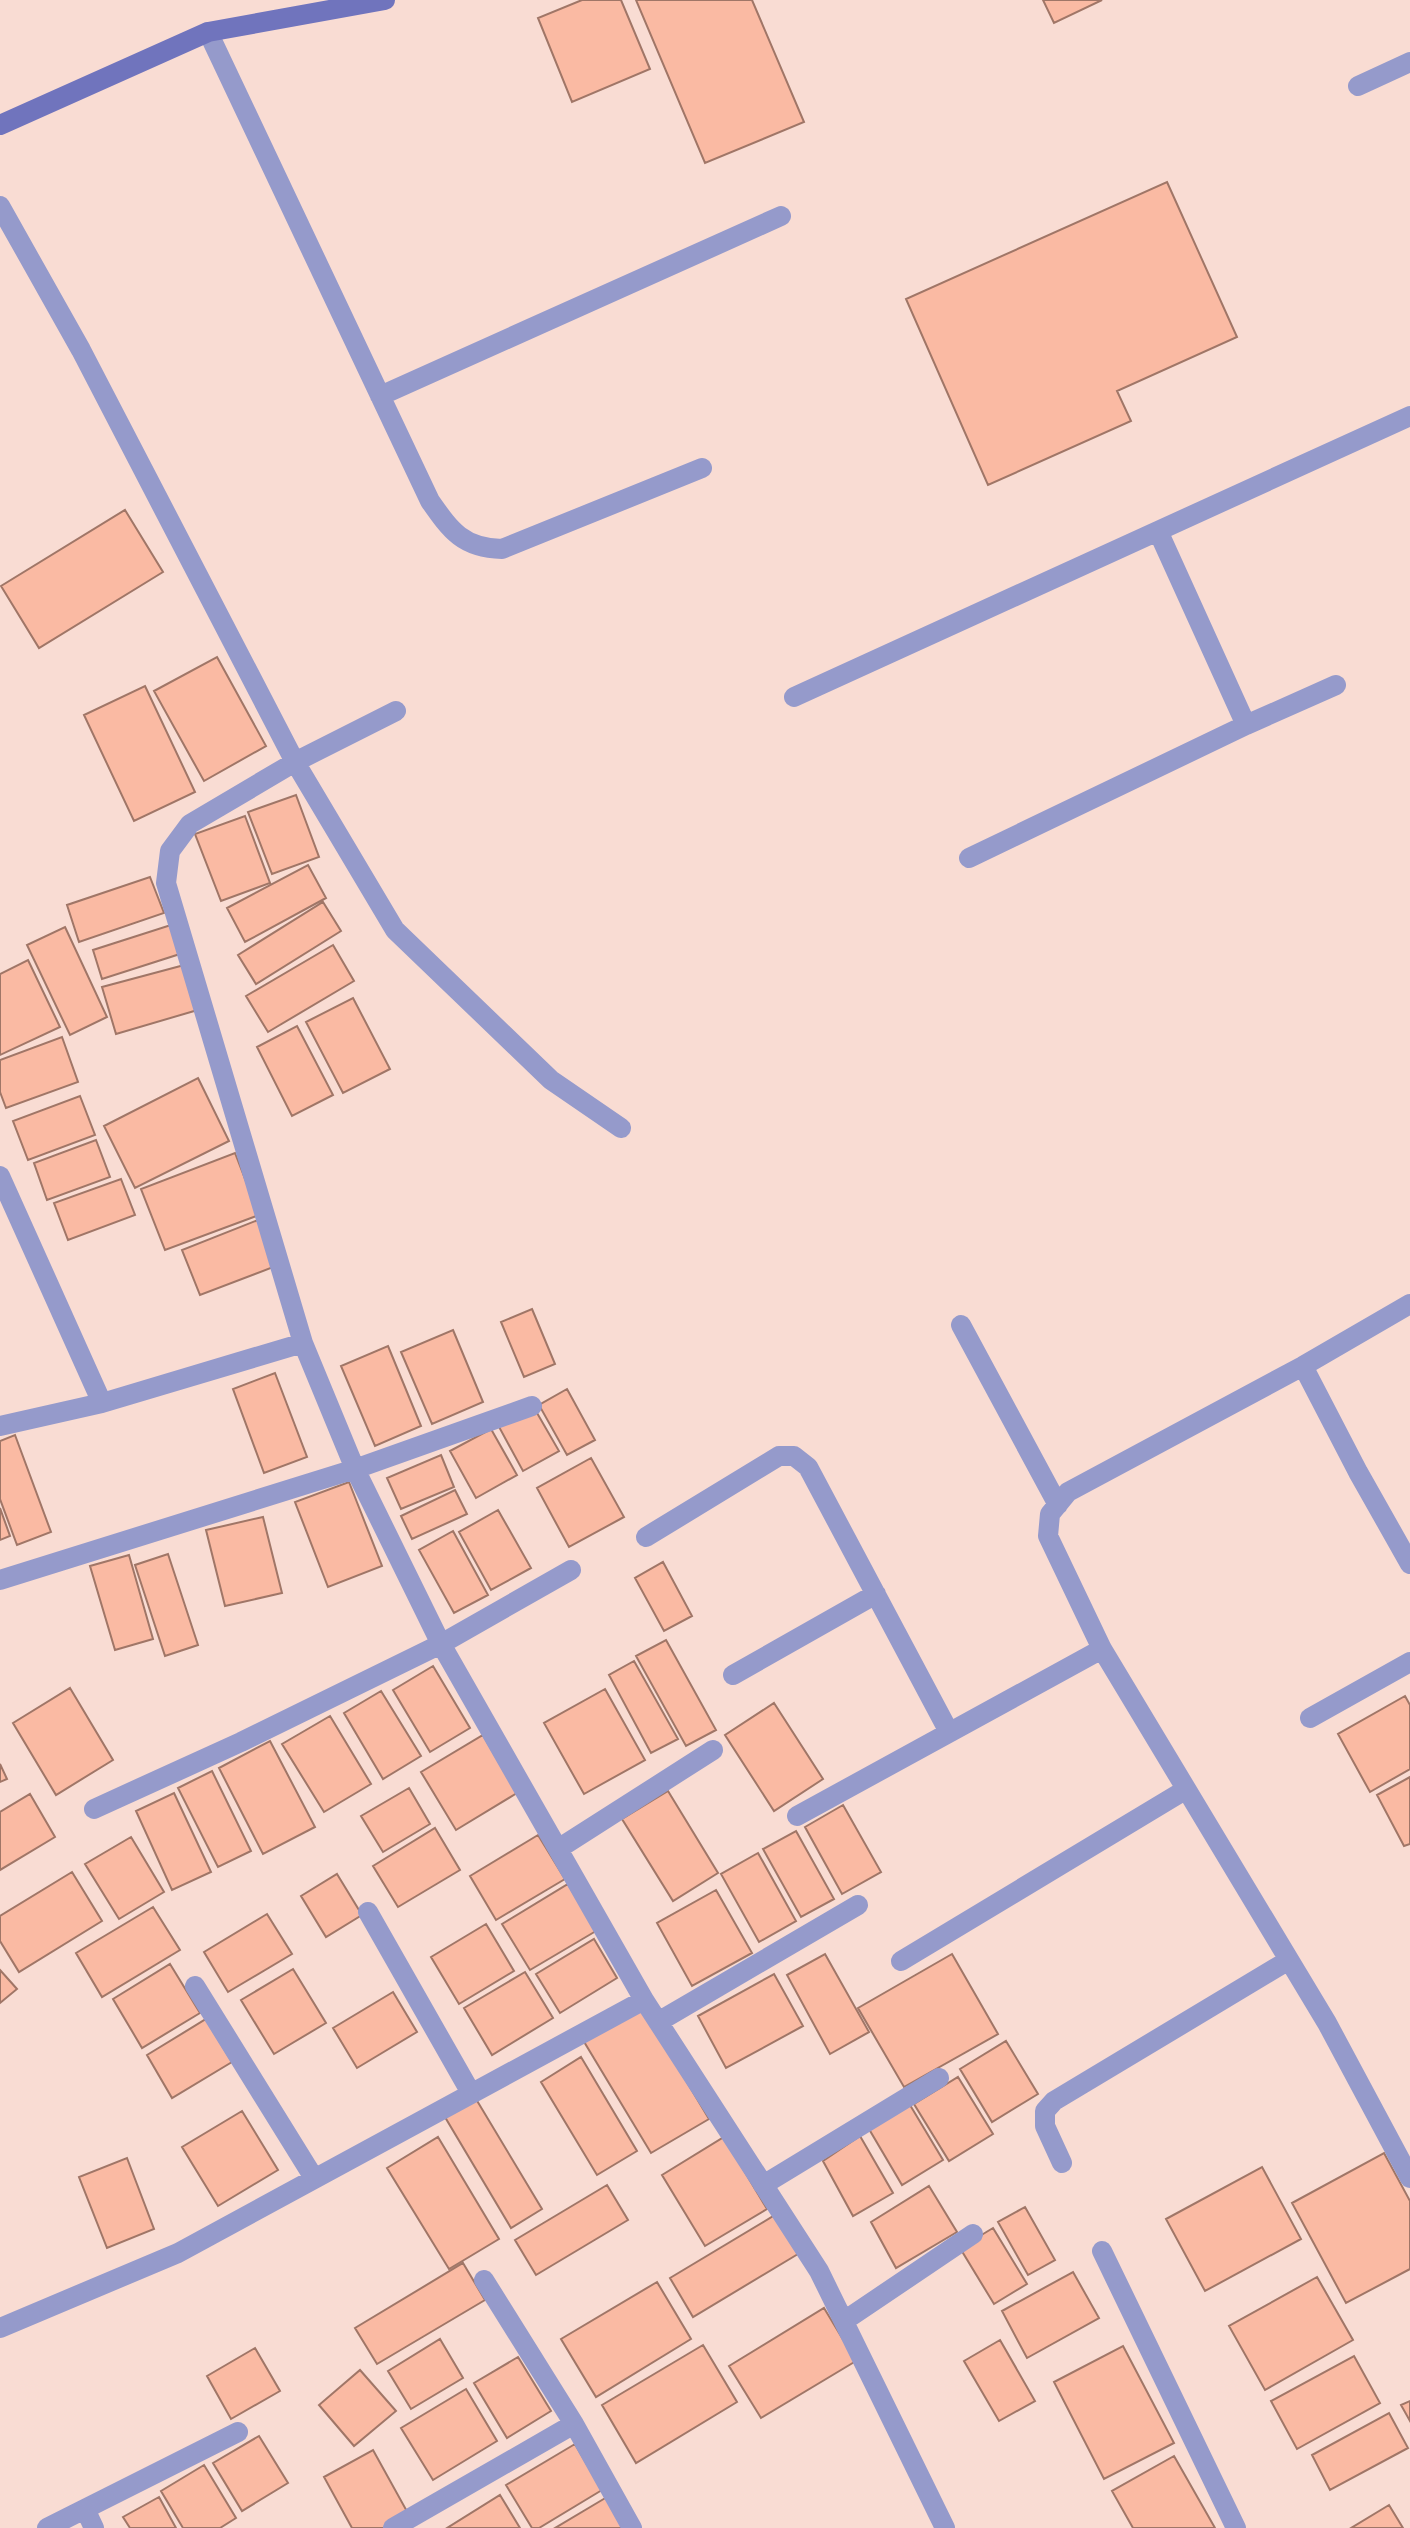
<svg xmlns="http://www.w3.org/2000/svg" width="1410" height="2528" viewBox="0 0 1410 2528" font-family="Signika,sans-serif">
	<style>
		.building { fill: #fabaa3; stroke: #a07667; stroke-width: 2 }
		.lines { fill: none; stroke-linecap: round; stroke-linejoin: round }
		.street { stroke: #959acb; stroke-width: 20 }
		.secondary { stroke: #7074bd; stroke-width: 20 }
	</style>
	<rect width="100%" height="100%" fill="#f9dcd3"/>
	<path class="building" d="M582,0h39l29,69 -78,33 -34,-84z
		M636,0h116l52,122 -99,41z
		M1043,0h59l-48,23z
		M1167,182l70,155 -120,54 14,30 -143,64 -82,-186z
		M125,510l38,62 -124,76 -38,-62z
		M217,657l49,89 -62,35 -50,-90z
		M145,686l50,106 -61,29 -50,-106z
		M296,795l23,62 -47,17 -24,-62z
		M245,816l25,67 -49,18 -26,-67z
		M308,865l18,33 -81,44 -18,-34z
		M150,877l14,36 -85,29 -12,-37z
		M323,902l18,29 -85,53 -18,-29z
		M174,924l9,29 -81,26 -9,-29z
		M65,927l42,90 -37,18 -43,-90z
		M333,945l21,36 -86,51 -22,-36z
		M28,960l32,67 -60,28v-81z
		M188,964l13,45 -85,25 -14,-47z
		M353,998l37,71 -47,24 -37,-71z
		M297,1026l36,69 -41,21 -35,-69z
		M62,1037l16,45 -72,26 -6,-16v-32z
		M198,1078l31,63 -94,47 -31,-62z
		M80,1096l15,39 -67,25 -15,-39z
		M96,1140l14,37 -63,23 -13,-37z
		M235,1153l24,62 -94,35 -24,-61z
		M121,1179l14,36 -67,25 -14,-37z
		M258,1220l18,46 -76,29 -18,-45z
		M532,1309l23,55 -31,13 -23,-55z
		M453,1330l30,72 -51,22 -31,-72z
		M388,1346l33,80 -46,20 -34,-80z
		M275,1373l32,84 -43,16 -31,-84z
		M567,1389l28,51 -28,15 -28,-50z
		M533,1406l26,45 -36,20 -25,-46z
		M491,1429l26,46 -41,23 -26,-47z
		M15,1435l36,97 -34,13 -17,-46v-58z
		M441,1455l13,32 -53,22 -14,-31z
		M591,1458l33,59 -55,30 -32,-59z
		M349,1482l33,84 -54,21 -33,-85z
		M455,1490l12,24 -55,25 -11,-23z
		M0,1508l10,28 -10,4z
		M498,1510l33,58 -40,22 -32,-58z
		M263,1517l19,76 -57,13 -19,-76z
		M453,1531l35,64 -34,18 -35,-63z
		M168,1554l30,91 -33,11 -30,-91z
		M129,1555l24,84 -38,11 -25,-84z
		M663,1562l29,54 -28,15 -29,-53z
		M666,1640l50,90 -30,16 -50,-90z
		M634,1661l44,78 -27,14 -42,-78z
		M433,1666l37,62 -40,24 -37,-62z
		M70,1688l43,72 -57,35 -43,-72z
		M605,1689l40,71 -61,34 -40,-71z
		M381,1691l40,65 -38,23 -39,-66z
		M1405,1696l5,9v64l-40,23 -32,-58z
		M774,1703l49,76 -49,32 -49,-76z
		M330,1716l41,68 -47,28 -42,-68z
		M483,1735l34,58 -61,37 -35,-58z
		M270,1741l45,86 -52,27 -44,-86z
		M0,1764l7,15 -7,3z
		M212,1771l39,80 -33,16 -40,-79z
		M1410,1777v67l-6,2 -27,-51z
		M409,1788l21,36 -47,28 -22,-36z
		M668,1791l50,82 -45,28 -51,-82z
		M174,1793l37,79 -39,18 -36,-79z
		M30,1794l25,43 -55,33v-58z
		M843,1805l38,67 -39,22 -37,-67z
		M435,1828l25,42 -62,37 -25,-41z
		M796,1831l38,68 -33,18 -38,-68z
		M538,1835l27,44 -69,41 -26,-44z
		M131,1837l33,55 -45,27 -34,-55z
		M758,1853l38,68 -37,21 -38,-68z
		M72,1872l30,49 -83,51 -19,-31v-25z
		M337,1874l25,41 -36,22 -25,-41z
		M568,1884l28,47 -66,39 -28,-46z
		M716,1890l36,63 -60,33 -35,-63z
		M153,1907l27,43 -78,47 -26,-44z
		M267,1914l25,40 -64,38 -24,-40z
		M486,1924l28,47 -55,33 -28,-47z
		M594,1939l23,39 -57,35 -24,-39z
		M825,1954l44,78 -39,22 -43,-79z
		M952,1954l46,80 -94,53 -46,-79z
		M170,1964l30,49 -58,35 -29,-49z
		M293,1969l33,54 -52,31 -33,-54z
		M0,1970l17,19 -17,14z
		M525,1972l28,46 -61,37 -28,-47z
		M774,1974l29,52 -77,42 -28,-52z
		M393,1992l24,40 -60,36 -24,-40z
		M641,2005l68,114 -58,34 -68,-113z
		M206,2019l26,43 -60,36 -25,-43z
		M1006,2041l32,53 -46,28 -32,-53z
		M581,2057l56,94 -40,24 -56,-93z
		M958,2077l35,57 -44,27 -35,-57z
		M473,2094l69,115 -31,19 -69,-116z
		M910,2105l33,55 -41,25 -33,-56z
		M242,2111l36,59 -60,36 -36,-59z
		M860,2136l33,57 -40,23 -30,-55z
		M438,2137l61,102 -50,30 -62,-101z
		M724,2137l43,72 -62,37 -43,-71z
		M1384,2153l26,48v68l-64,34 -54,-100z
		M127,2158l27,71 -47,19 -28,-71z
		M1262,2167l39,72 -96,52 -39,-72z
		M607,2185l21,35 -92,55 -21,-35z
		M929,2186l28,46 -61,36 -25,-46z
		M1025,2207l30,53 -27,15 -30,-53z
		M775,2215l23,39 -105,63 -23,-39z
		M993,2228l34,56 -33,20 -34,-56z
		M463,2263l22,37 -108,64 -22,-36z
		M1073,2272l26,46 -72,40 -25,-47z
		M1317,2277l36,63 -88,50 -36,-64z
		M657,2282l34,57 -95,58 -35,-58z
		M824,2308l32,53 -95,57 -32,-52z
		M440,2339l23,39 -52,31 -23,-38z
		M1000,2340l35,61 -36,20 -35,-60z
		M703,2345l34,57 -101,61 -34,-58z
		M1123,2346l51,97 -70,36 -50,-97z
		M255,2348l25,43 -49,28 -24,-43z
		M1354,2356l26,47 -83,46 -26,-48z
		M518,2357l33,54 -44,27 -33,-55z
		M360,2370l36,41 -42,35 -35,-41z
		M466,2389l31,52 -64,39 -32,-52z
		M1410,2401v20l-9,-16z
		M1389,2413l19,35 -78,42 -18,-35z
		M259,2436l29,47 -46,28 -29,-48z
		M575,2444l27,46 -63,38h-7l-26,-43z
		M373,2450l36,65 -24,13h-33l-28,-51z
		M1174,2456l41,72h-82l-21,-37z
		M204,2465l32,53 -16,10h-37l-22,-37z
		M500,2495l20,33h-73z
		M159,2497l17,31h-46l-7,-11z
		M607,2497l19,31h-71z
		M1389,2505l14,23h-52z"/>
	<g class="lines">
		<path class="street" d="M208,32l222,469c21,30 33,47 72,48l200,-81
			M1358,86l52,-24
			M0,206l81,144 214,412 100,168 156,150 70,48
			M380,396l401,-180
			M1158,531l88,194
			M794,697l616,-281
			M969,858l277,-133 90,-40
			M0,1176l102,227
			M1410,1304l-107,62 55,106 52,92
			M961,1325l97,180
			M1303,1366l-235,126 -18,22 -2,22 54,113 225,374 83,155
			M0,1426l102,-23 201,-60
			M646,1537l133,-81h15l14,11 141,265
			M0,1580l355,-111 177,-63
			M733,1675l143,-81
			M1310,1718l100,-56
			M94,1809l147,-67 200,-98 130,-74
			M797,1816l305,-167
			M558,1849l155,-99
			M368,1912l103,181
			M901,1961l284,-171
			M195,1986l119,192
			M644,2000l175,271 126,257
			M658,2022l200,-117
			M1062,2163l-17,-37v-15l9,-10 235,-141
			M763,2185l176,-107
			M1102,2251l134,277
			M484,2280l90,144 58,104
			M844,2321l129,-87
			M0,2328l178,-75 466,-253 -203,-356 -86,-175 -52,-126 -137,-460 4,-32 20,-27 105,-62 101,-51
			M85,2509l9,19
			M47,2528l191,-96
			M393,2528l181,-104"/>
		<path class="secondary" d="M0,125l208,-93 177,-32"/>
	</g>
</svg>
